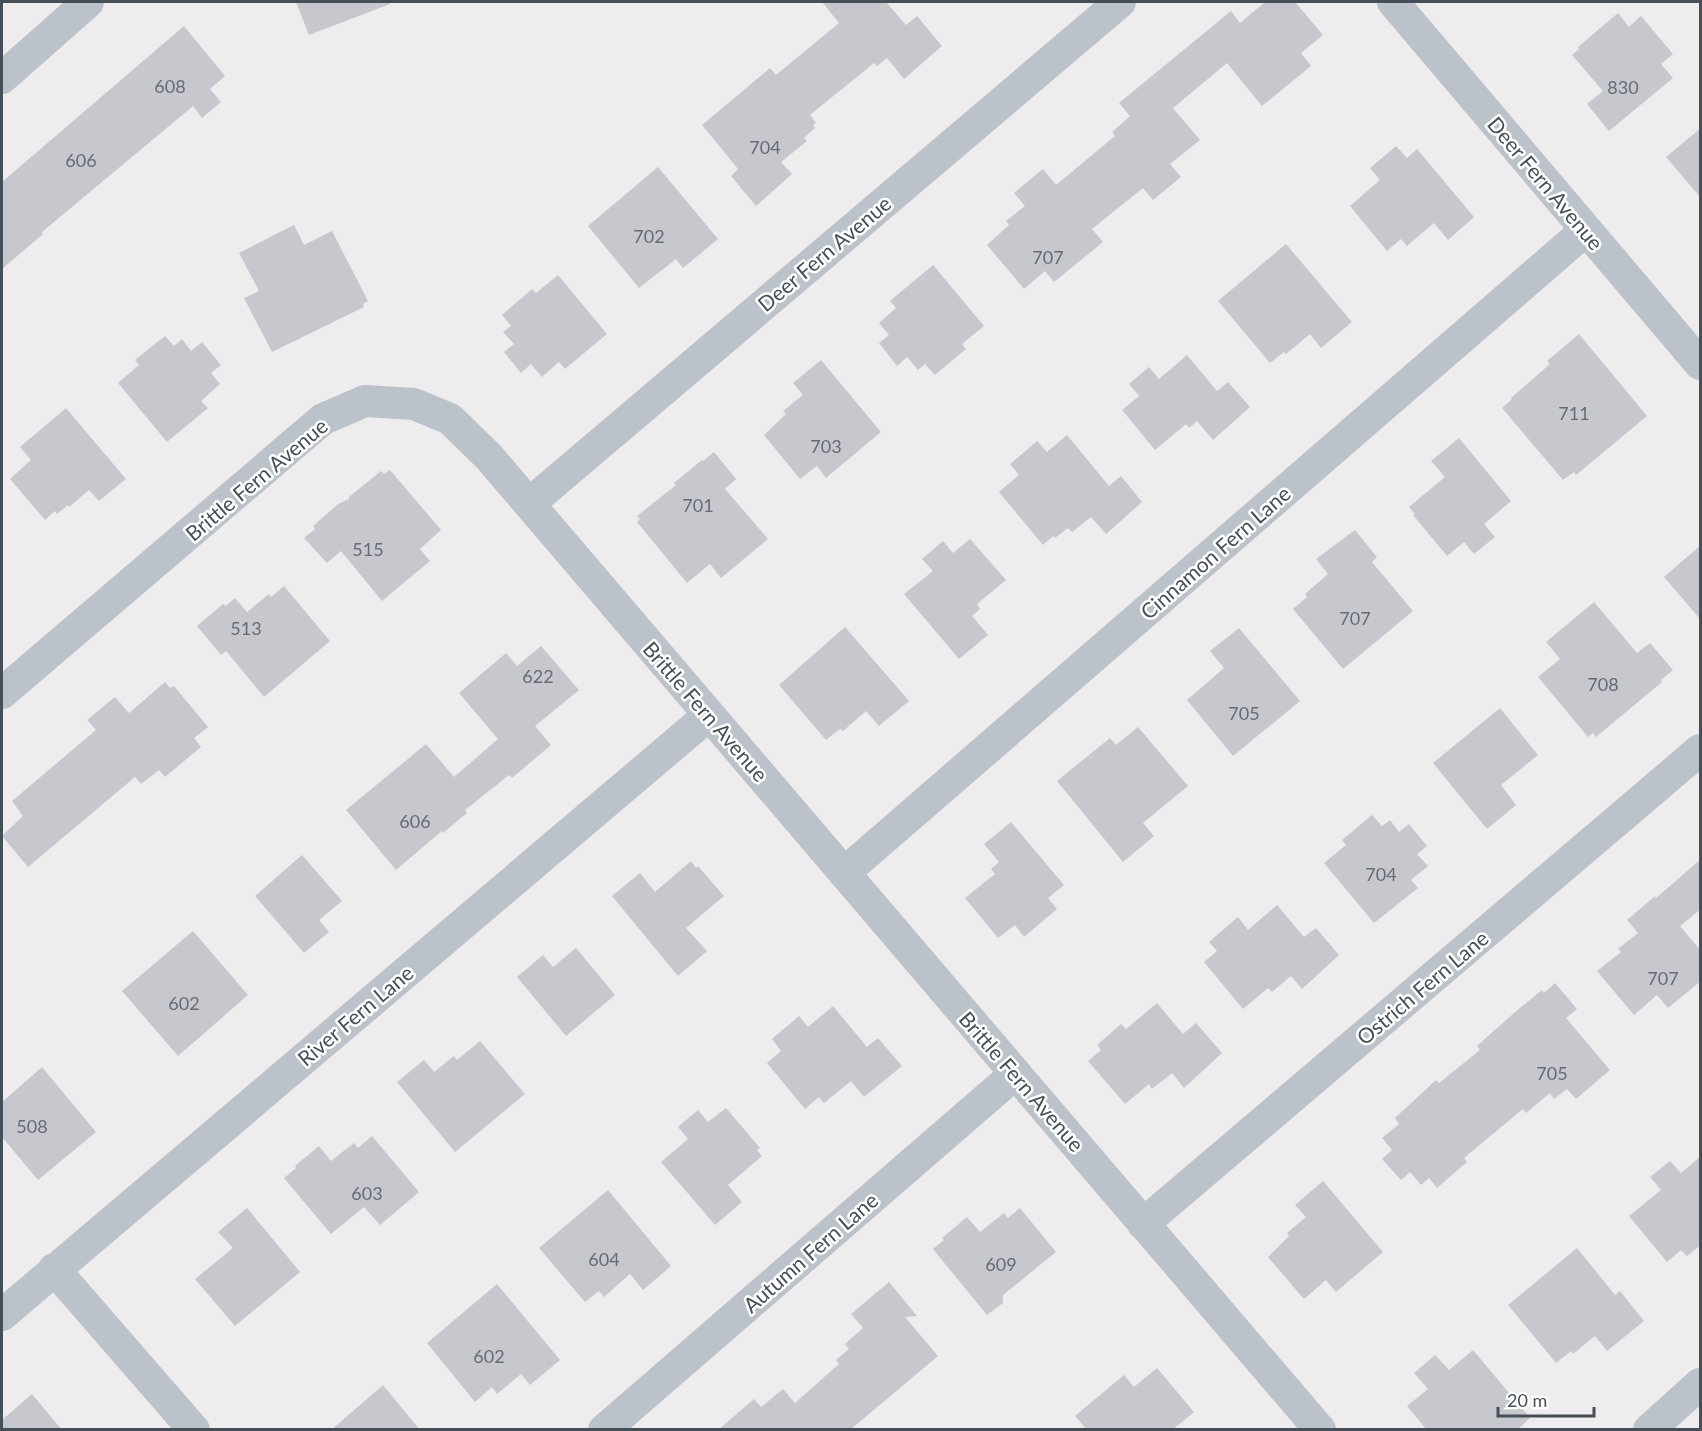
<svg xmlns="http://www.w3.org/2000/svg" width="1702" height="1431" viewBox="0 0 1702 1431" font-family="Lato,sans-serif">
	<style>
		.building { fill: #c7c7ce }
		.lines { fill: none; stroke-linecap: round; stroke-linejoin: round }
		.minor { stroke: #bbc2ca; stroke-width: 32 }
		.labels { text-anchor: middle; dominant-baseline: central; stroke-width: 5; stroke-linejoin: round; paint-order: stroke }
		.number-label { font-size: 18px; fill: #666c75 }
		.street-label { font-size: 21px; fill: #464e57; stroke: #fff }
	</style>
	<rect width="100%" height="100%" fill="#eeecec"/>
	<path class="building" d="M296,2h94v2l-81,31z
		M822,2h64l20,23 11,-9 25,30 -38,33 -17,-21 -10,8 -3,-3 -64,52 6,8 -3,2 2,3 -11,10 3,3 -26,21 11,12 -36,32 -25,-30 7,-7 -36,-44 68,-57 6,7 63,-52z
		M1265,2h30l28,33 -22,18 10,13 -49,40 -35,-43 -54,45 27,32 -30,24 11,13 -28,23 -10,-12 -51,41 11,13 -49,40 -9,-11 -21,18 -37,-44 22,-20 -3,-4 19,-15 -11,-13 29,-24 13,16 59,-49 -3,-4 18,-16 -11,-13 112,-92 9,12z
		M1618,13l11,14 12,-11 32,38 -12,10 12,14 -64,53 -22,-27 16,-13 -31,-36 7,-6 -1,-2z
		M184,26l41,50 -15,13 11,13 -19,16 -9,-12 -151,126 1,2 -41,35v-87z
		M1701,128v70l-35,-41z
		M1396,146l11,12 10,-9 57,68 -26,23 -14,-17 -27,23 -6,-7 -14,12 -37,-45 30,-26 -10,-12z
		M658,167l60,72 -35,29 -7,-9 -37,29 -51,-62z
		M294,225l10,20 28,-14 36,70 -5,3 1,3 -92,45 -28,-54 15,-7 -20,-38z
		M1286,244l66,78 -31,26 -11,-14 -24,20 -2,-2 -14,11 -52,-62z
		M933,265l51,61 -22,18 4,5 -31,26 -10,-11 -7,6 -11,-13 -10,9 -18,-23 10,-8 -10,-12 17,-15 -6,-7z
		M558,275l49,59 -42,35 -6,-7 -17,15 -11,-13 -10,9 -17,-21 10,-8 -11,-12 8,-6 -9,-11 30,-26 4,4z
		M1579,334l68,82 -71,59 -2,-3 -11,8 -61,-72 10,-9 -1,-1 39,-34 -3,-3z
		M165,336l9,10 8,-7 9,12 11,-9 19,23 -10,8 9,11 -19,17 7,7 -41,34 -49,-59 21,-18 -4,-5z
		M1187,355l30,36 11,-9 22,25 -37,33 -16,-19 -8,7 -3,-4 -31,26 -33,-40 17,-14 -10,-12 20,-17 10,12z
		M821,360l60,72 -55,46 -9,-12 -17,13 -36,-44 22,-21 -3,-3 20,-16 -10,-12z
		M66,408l60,71 -27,22 -10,-11 -20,17 -1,-2 -11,9 -2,-3 -10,9 -35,-41 21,-19 -11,-13z
		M1067,435l42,51 12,-10 21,26 -36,32 -15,-17 -19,15 -4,-4 -13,10 -2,-2 -10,9 -44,-53 20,-17 -9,-11 27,-23 10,11z
		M1459,438l52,63 -27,23 11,13 -21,17 -10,-12 -17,14 -34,-41 2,-1 -6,-7 36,-30 -14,-16z
		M714,452l22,27 -11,10 43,50 -47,39 -11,-14 -23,19 -50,-61 3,-3 -3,-3 39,-31 -2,-2 28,-23 1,1z
		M390,470l51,60 -21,19 10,12 -48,40 -41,-50 -14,12 -23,-25 11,-9 -2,-3 25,-22 11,-5v-2l32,-26 3,3z
		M1355,530l22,27 -5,5 41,49 -70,58 -50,-60 14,-12 -2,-3 23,-20 -12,-15z
		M970,539l36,41 -29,24 3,5 -8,7 16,19 -29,24 -55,-65 29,-23 -11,-12 21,-18 10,12z
		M1701,545v75l-37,-43z
		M284,586l46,55 -66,56 -38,-46 -5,4 -24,-29 26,-22 3,2 9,-8 12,14 22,-18 2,3z
		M1594,602l43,51 13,-10 23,27 -12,10 1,2 -66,55 -3,-4 -5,4 -50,-60 22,-18 -14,-17z
		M845,627l64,74 -30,25 -13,-15 -23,20 -3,-2 -14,11 -47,-55z
		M1239,628l61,73 -67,55 -46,-56 37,-32 -14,-17z
		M541,646l38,44 -44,36 16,19 -39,33 -3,-3 -44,35 2,3 -24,20 -1,-2 -46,39 -50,-60 80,-66 28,33 44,-38 -39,-46 47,-40 11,13z
		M165,682l5,6 4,-2 34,41 -14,11 7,9 -36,30 -6,-7 -18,14 -6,-7 -107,90 -26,-31 21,-20 -11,-15 84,-71 -9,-10 28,-23 14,16z
		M1500,708l38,47 -37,30 15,20 -29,24 -54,-66z
		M1138,727l50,59 -45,37 11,13 -31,26 -66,-81 53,-43 6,7z
		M1372,815l10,11 8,-6 9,12 10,-8 18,22 -10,8 11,12 -17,14 7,8 -44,35 -50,-60 22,-18 -4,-5z
		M1011,822l53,63 -16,13 9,11 -33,28 -9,-12 -17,13 -33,-40 30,-24 -4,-5 8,-7 -15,-18z
		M302,855l40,46 -23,19 10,12 -25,21 -49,-57z
		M1701,859v50l-21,17 21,25v30l-33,27 -11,-13 -23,20 -37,-44 24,-19 -3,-3 20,-16 -11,-13 28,-24 1,2z
		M691,861l5,7 2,-2 26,30 -38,32 21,23 -29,25 -66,-80 28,-23 15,19z
		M1277,905l27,32 12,-9 23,27 -37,34 -11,-13 -19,16 -4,-4 -25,21 -39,-47 13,-11 -8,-9 29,-25 10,13z
		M193,931l55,64 -70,61 -56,-65z
		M576,948l39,47 -49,41 -49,-59 26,-22 10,12z
		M1555,983l22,26 -11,9 44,52 -34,29 -9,-10 -13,10 -4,-6 -24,20 -3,-4 -59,49 3,4 -30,26 -8,-10 -8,7 -11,-13 -9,8 -19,-21 10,-9 -10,-12 17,-14 -4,-6 41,-38 3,3 41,-33 -3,-4 38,-34 27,-22 2,3z
		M1157,1003l26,31 13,-11 26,30 -38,35 -12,-15 -20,16 -3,-5 -24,20 -37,-43 13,-11 -4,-5 24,-21 5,5z
		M833,1006l34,41 11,-9 24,28 -38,31 -13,-16 -27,22 -5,-6 -14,12 -38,-46 14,-12 -9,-12 27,-23 9,11z
		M480,1041l45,53 -70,58 -58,-70 27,-22 10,12 20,-16 3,4z
		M42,1067l54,65 -58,48 -36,-43v-35z
		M726,1108l34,40 -3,2 5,6 -34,29 14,17 -27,23 -54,-63 27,-23 -10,-12 20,-17 10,12z
		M372,1136l47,56 -39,33 -16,-18 -33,27 -47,-56 12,-10 -1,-2 24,-20 12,15 23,-18 4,5z
		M1701,1156v89l-14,11 -6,-6 -14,12 -38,-46 32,-26 -11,-13 20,-16 11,12z
		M1323,1181l60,71 -47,40 -10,-12 -22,19 -36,-42 21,-21 -2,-3 19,-16 -11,-12z
		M608,1190l63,76 -28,24 -13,-16 -26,23 -5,-6 -14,11 -46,-54z
		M247,1208l53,64 -65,54 -40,-47 38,-31 -15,-16z
		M1020,1208l36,44 -53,43v8l-16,12 -54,-66 11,-9 -2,-2 25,-21 13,15 24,-19 4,5z
		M1577,1248l38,47 5,-4 24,30 -37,30 -12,-15 -22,18 -2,-3 -15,12 -48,-58z
		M889,1282l28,34 -12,1 33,39 -88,74h-132l36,-31 7,8 22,-18 12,14 44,-39 -3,-4 13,-11 -4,-5 18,-16 -12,-14z
		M497,1284l63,76 -30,25 -9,-11 -24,20 -5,-7 -17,15 -48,-59z
		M1473,1350l57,68 -13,12h-90l-20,-24 21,-17 -14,-16 21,-18 14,15z
		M1157,1368l37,44 -22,18h-85l-12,-14 49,-41 10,12z
		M383,1385l37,45h-89z
		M32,1394l30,36h-60v-10z"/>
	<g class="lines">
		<path class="minor" d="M1393,2l307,362
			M2,78l86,-76
			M529,504l591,-502
			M2,693l321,-274 42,-18 49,3 36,15 39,38 831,973
			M844,873l742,-643
			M1143,1224l557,-474
			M54,1269l140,161
			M2,1315l707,-600
			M604,1430l411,-356
			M1649,1430l51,-46"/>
	</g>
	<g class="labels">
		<g class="number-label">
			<text x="170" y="86">608</text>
			<text x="1623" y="87">830</text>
			<text x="765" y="147">704</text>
			<text x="81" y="160">606</text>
			<text x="649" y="236">702</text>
			<text x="1048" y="257">707</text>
			<text x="1574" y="413">711</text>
			<text x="826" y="446">703</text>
			<text x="698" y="505">701</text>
			<text x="368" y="549">515</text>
			<text x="1355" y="618">707</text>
			<text x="246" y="628">513</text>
			<text x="538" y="676">622</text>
			<text x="1603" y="684">708</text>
			<text x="1244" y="713">705</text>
			<text x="415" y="821">606</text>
			<text x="1381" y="874">704</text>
			<text x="1663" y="978">707</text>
			<text x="184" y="1003">602</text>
			<text x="1552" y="1073">705</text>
			<text x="32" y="1126">508</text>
			<text x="367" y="1193">603</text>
			<text x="604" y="1259">604</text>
			<text x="1001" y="1264">609</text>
			<text x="489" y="1356">602</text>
		</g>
		<g class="street-label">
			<text transform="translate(1546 183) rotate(50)">Deer Fern Avenue</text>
			<text transform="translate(824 253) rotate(-40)">Deer Fern Avenue</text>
			<text transform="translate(256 479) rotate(-40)">Brittle Fern Avenue</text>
			<text transform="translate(1215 552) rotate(-41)">Cinnamon Fern Lane</text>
			<text transform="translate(706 711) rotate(49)">Brittle Fern Avenue</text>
			<text transform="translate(1422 987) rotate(-40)">Ostrich Fern Lane</text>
			<text transform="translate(355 1015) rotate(-40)">River Fern Lane</text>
			<text transform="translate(1022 1081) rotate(49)">Brittle Fern Avenue</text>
			<text transform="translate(810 1252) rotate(-41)">Autumn Fern Lane</text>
		</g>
	</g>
	<rect width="1702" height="1431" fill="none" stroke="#464e57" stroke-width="6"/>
	<path d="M1498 1407v9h96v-9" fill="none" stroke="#464e57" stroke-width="3"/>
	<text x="1507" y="1407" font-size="18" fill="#464e57" stroke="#ffffff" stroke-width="4.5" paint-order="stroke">20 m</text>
</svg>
